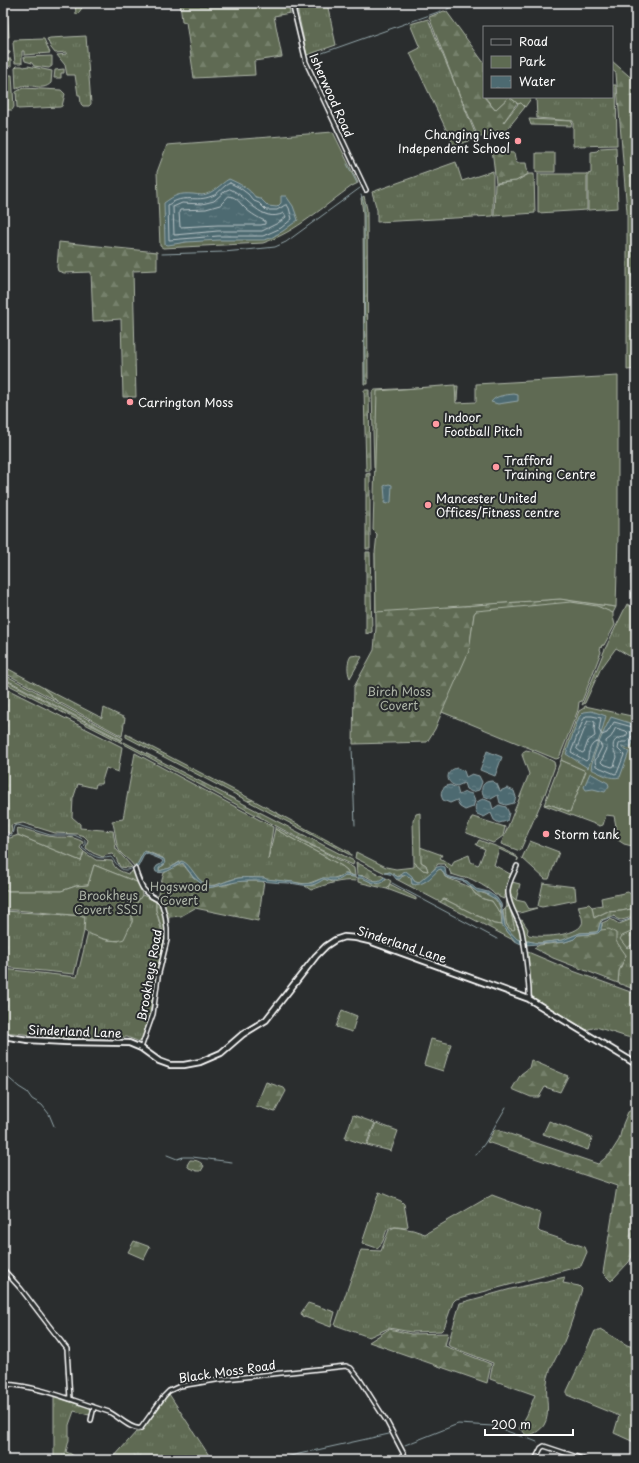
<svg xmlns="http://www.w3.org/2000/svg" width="639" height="1463" viewBox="0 0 639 1463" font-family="'Playpen Sans',sans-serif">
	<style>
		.grass { fill: url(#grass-tufts); stroke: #aeb5a8 }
		.forest { fill: url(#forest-firs); stroke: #aeb5a8 }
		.park { fill: #5e6b52; stroke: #aeb5a8 }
		.water { fill: url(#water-ripples); stroke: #94a6aa }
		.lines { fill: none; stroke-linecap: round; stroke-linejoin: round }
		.shore { stroke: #b8c3c6; stroke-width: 1 }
		.stream { stroke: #94a6aa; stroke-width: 1 }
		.street-casing { stroke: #fff; stroke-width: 6 }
		.secondary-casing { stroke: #fff; stroke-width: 8 }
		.street { stroke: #2a2d2e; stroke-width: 3 }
		.secondary { stroke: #2a2d2e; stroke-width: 4.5 }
		.poi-dot { fill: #ff9aa2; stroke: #2a2d2e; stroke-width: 1.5 }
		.labels { text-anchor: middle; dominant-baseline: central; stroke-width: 4; stroke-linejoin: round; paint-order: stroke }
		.street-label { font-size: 12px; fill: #fff; stroke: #2a2d2e }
		.poi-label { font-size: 12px; fill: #fff; stroke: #2a2d2e; text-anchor: start }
		.park-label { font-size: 12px; fill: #aeb5a8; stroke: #2a2d2e }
	</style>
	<defs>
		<pattern id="grass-tufts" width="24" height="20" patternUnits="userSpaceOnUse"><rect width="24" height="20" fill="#5e6b52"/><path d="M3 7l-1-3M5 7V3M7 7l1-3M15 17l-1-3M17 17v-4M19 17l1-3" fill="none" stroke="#76816c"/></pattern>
		<pattern id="forest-firs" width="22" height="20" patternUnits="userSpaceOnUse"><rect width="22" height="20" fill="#5e6b52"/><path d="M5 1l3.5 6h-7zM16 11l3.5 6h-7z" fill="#76816c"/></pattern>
		<pattern id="water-ripples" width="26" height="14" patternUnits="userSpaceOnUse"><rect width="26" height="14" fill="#4d6a71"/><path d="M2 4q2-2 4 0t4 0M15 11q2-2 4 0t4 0" fill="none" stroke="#688086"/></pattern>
	</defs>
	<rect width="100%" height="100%" fill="#2a2d2e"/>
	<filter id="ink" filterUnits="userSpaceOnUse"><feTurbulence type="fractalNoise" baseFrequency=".025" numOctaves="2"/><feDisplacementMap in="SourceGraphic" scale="8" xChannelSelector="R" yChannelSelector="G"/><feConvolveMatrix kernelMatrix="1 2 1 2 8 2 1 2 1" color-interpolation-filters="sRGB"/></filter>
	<g filter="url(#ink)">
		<path class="grass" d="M3,3h4l2,34h-6z
			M75,3h10l-7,11h-2z
			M296,3h31l9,42 -29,10z
			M428,19l49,119 -23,8 -44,-93 10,-5 -10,-24z
			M86,36l5,68 -2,2h-6l-2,-2 -1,-9h-2l-3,-20h-8l-2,-10 -8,-10 9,-1 1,-2 -12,1 -4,-5 -4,-9 3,-1z
			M44,39l6,14 -26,2v-4h-2v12h-7l-2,-20 1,-3z
			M3,51l7,1v1l-4,3 1,3h4v7l-7,1v5l-1,2z
			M52,56v10l-3,2 -15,-2 -2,-3 -7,-2 -1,-4z
			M17,66h5l2,1 4,-1 24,5 -1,12c-9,9 -20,0 -29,3 -3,1 -4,2 -6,3l-1,-21z
			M64,69v4h-3v5h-7l1,-8z
			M8,75h4l2,32 -2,3h-9v-27l5,-1z
			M612,85h4l1,60 -44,1v-25l-36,-3 -1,-21h76z
			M23,88l38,2 4,4 -3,12 -2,1 -42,2 -1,-2 -1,-15z
			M485,97h24l-14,13z
			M510,97h22l-7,10 -4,-4 -3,1z
			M616,147l2,61 -30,2v-36l3,-1v-21l6,-1 3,-3z
			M456,162l6,19 31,-10v45l-116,6v-12l-5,-18z
			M529,174h5l1,39 -41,3 1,-32 21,-3z
			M538,174h49v36l-49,3z
			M627,604l9,5v51l-20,-12 -16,22 -15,33 -3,2 23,-56z
			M3,687l119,60 -4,25 -12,-4 -5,16h-5l-1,4 -17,-4 -5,15 -1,18 8,7v4l33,3 3,18 16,18 -3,1 -9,-1 -4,-9 -4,-4 -6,1 -3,2 -10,-4 -7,-5 2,-8 -4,-4 -7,-2 -22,-1 -32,-10 -12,2 1,6 -2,3 -7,-5z
			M42,687l60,31 2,-10 21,10 -3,18 -65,-35z
			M126,734l127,66 -5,1 -122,-64z
			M526,750c11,2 19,7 28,12l1,4 -10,28 -25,57 -19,-7 28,-70 -7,-19 1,-3z
			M135,753l138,74 -5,33 7,-31 67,37 5,4 2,4h-4l-13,5 -9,-1 -16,6 -42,-5v-1c-12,0 -24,-2 -35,2 -7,2 -17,8 -24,4 -11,-5 -15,-19 -25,-23l-11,7 -11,3v-3l5,-3 -1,-7 -17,-7 -4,4 -5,10 -3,1c-4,-6 -10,-9 -14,-14 -5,-8 -4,-22 -8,-31l11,-2z
			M561,760l25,11 -16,41 -21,-8 -5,1z
			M472,817h1l32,10 -2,9 -10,7 -26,-10 -1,-2z
			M18,835l63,26 3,-9 12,8 16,1c3,9 8,10 16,13l6,-4 5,13 -45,-18 -6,20 -12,1 -15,5h-58v-55l7,2z
			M479,840c12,5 29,9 39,18v2l-1,1 1,-3 -19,-9 -5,16 18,10 -5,19 -3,1v4l-5,-2 -1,-2h-3c-3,-5 -24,-17 -29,-18l-2,1 -13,-4 -2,-5 -5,-5h-6l-8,10 -12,9 -4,-2 -1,-3 -7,-7 -8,6 -8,-5 -5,1 -30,-15 1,-6 30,15 10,2 18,-2v-5l9,8 5,1 -2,-6 -5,-3 -1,-15 22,8 -2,3 12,8 2,-5 15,-6 2,7 7,3 1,-1 6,-15 -9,-4z
			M530,841l29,11 -10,27h-4l-23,-21z
			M439,869l3,1 3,7 25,10 5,7 8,5 9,2 9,13 1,11 -8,-1 -50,-25 -4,3 -44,-23 10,-4 5,3 1,6 12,-2z
			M512,882l8,2 -4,16 -7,-6v-5z
			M543,883l32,4 1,13 -34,7 -4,-1z
			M390,884l26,14v2l-29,-11z
			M628,892l8,6v10l-15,3 -15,1 -12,6 -2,-11 10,-2 -1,-7z
			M142,895l5,2 9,5v8l6,23 3,1 -8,37 -8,49 -9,22 -13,-5 -63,1 -61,-6v-63l74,8 11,-44 19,7 12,1 13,-19v-12z
			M509,904l6,25 -2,2c-9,-4 -7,-13 -8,-22z
			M3,911l82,5 -1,15 -10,43 -71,-7z
			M635,918l1,1v71l-18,-7 1,-12 7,-16 -48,-20 24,-9v-3l9,-4 8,5z
			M528,952l45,19 63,23v44l-9,-1 -31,-10 -10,3 -54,-33 -6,-43z
			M342,1010l15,6 -5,16 -16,-5z
			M431,1039l20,5 -8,27 -19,-6z
			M376,1123l22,8 -7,20 -24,-6z
			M379,1192l22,9 3,3 4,22 -3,2c-28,-5 -14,10 -28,20l-15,-5z
			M492,1195l48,18 1,1 -3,16 2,2 45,15 2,5 -6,14 -125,33 -3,3 -9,26 -3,3 -30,1 -22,-4 -20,9 -34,-12 26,-75 20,1 8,-21 6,-3 18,3 12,4z
			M565,1277l-2,6 16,3 3,3c-6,18 -11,37 -19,55 -6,13 -14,24 -16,39 -2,14 4,31 -3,42 -3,5 -12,11 -18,10l-4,-5 -3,-1 8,-14 8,-20 -45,-16 3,-16 -44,-17 -1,-2 12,-41 51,-14z
			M308,1303l27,9 -4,15 -29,-11 -1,-3z
			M600,1329l27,16 9,3v95l-22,-10 5,-17 -52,-21v-4l28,-60h4z
			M169,1394l43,66h-97l-1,-3 22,-25h3l4,-3z
			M54,1396l38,12 -3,7 -15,-4 -5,14v15l-3,12 5,2 8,6h-25z"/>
		<path class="forest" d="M180,3h108l2,10 -16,3 8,41 -28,4 1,14 -61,3 -8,-56 -4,-1z
			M444,11l3,1 37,51v34l11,13 14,-13 8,6 -14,20 15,-19 3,-1 4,4 -25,31 -3,-8 -4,6 -15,1 -23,-53 -26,-67z
			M612,61l24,21v287l-9,1v-158l-11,-139 -4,-3z
			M529,119l43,2 -1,5 -40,-1z
			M492,149l7,3 15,1 2,10h10l2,11 -12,7 -20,2z
			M364,196l3,13 1,175h-4l-1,-171 -2,-15z
			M59,242l98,10v18l-24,1 3,126h-13l-2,-78 -28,2 -2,-49 -27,1 -6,-2 -1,-4z
			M458,386l-1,14 -74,65 -9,3 -2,-76 3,-2z
			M364,390h5l1,81h-4z
			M370,473v76h-4v-75z
			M366,552h4l2,80 -6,2z
			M375,553l70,54 115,-8 56,8 -3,6 -16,-6 7,38h-2l-1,3 -50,-17 -75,-20 -2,3 -5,37 10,75 -37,-14 -7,17 -8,13 -74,2 1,-57 20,-37 2,-22z
			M631,576h5v31l-4,-2z
			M358,655l4,2 -12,21c-3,-6 -3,-17 1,-22z
			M3,666l39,21 15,14 -54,-29z
			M3,674l120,64 -1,2 -119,-62z
			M3,679l119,62v2l-119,-61z
			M124,742l230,119 -1,4 -34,-16 -195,-105z
			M253,800l96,52 3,4 -104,-55z
			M420,813l1,49 5,3 2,6 -5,-1 -9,-8 -1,-41 3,-7z
			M275,827l74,38 5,3 1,8 -6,-2 -2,-4 -5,-4 -67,-37z
			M17,828c11,1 20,6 31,8 14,3 22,-2 35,6l-3,6 4,4 -3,9 -63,-26z
			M356,862l28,15c-7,8 -11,2 -19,-1 -3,-1 -5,0 -8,-1z
			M182,863l11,14 14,11 22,-4 8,-3h27l-6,40 -63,-13 -14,8 -12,1 -1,14 -5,1 -7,-22v-8l-9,-5h10l7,-24z
			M345,876l10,1 1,4c-14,-2 -32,4 -45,9l-6,-4 8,-1 11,-6 8,3z
			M362,877l10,6 12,-2 2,-3 5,3 -4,8 -29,-7v-4z
			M470,887c12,9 27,5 31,24l-1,2 -8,-12c-11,-2 -16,-5 -22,-14z
			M509,894l7,6 9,2 4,7 8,-1 -17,5 -4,-1 -6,-10z
			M508,896l12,35 1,9h-4l-12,-14 -2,-15 2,-2c2,9 -2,17 8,21l2,-1 -6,-25 -2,4 -1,-11z
			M444,899l50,25 8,1 13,16 -75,-39z
			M589,904l3,3 2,11 12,-6 15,-1 15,-3v8c-9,1 -15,8 -22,0l-13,4 -3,11 -1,1 -17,1 -17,7 -25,3 -10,-2 -3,1 -1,-7 -4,-14 2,-1 6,9 -1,4 2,2c11,3 48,1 53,-11 2,-4 -3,-14 -4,-18z
			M609,929l7,4v8l10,14 -7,16 -1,12 -65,-25 -19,-10 5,-3 26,-3 9,-3 4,-4 17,-1 6,-4z
			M631,932h5v10l-9,6 -7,-9 2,-3z
			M531,1060l37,16 -8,16 -15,-5 -6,10h-8l-19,-8 9,-15 8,-6z
			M266,1082l18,6 2,3 -11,21 -19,-6z
			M636,1107v142l-7,13 -18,19 -8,-8 14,-87 -130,-44 8,-13 103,35 12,-10 9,-14 4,-16 5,-12z
			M353,1115l22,8 -9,22 -21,-7z
			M549,1121l43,17 -4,12 -45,-16z
			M190,1160c6,0 10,1 14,6l-3,5h-4l-8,-3 -2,-3z
			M134,1241l16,6 -6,12 -16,-7z
			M389,1329l22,5 37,-1 -3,13 46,18 -4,19 -118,-41z"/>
		<path class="park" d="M333,132l25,51 -6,3c-28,20 -56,46 -89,57l-100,5 -3,-2 -3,-74 10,-27z
			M536,153h19v19h-19z
			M618,376v161l-2,70 -56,-8 -184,13 -1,-59 2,-19 -4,-4 4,-139 78,-6 1,18 20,-1v-18z
			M571,602l26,4 16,7v4l2,8 -11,20h-2l-2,4 1,3 -19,49 -3,1 -1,8 -19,48 -3,1 -114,-47 27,-61 5,-37 2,-3z
			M585,706l51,11v130l-12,-3 -9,-6 2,-7 -3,-15 -8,-1 -3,10 -3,1 -56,-21 5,-1 21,8 16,-41 -25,-11 18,-49 5,-3z
			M94,865l45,18 3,12 -10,15v12l-8,17c-10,5 -31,-3 -40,-8l1,-15 -71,-6h-11v-19h58l15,-5 12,-1z"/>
		<path class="water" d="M229,179c11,5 20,9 27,19l5,1 7,7 9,1 4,-4v-7h5l7,10 5,14 -15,11 -12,7 -7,2h-45l-32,2 -19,3 -3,-1 -1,-41c11,-8 15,-10 29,-9 3,0 6,1 9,1 11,-1 18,-11 27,-16z
			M514,394l4,1v6l-20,3 -7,-2c5,-7 15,-7 23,-8z
			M389,484l3,1 -1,17 -4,2 -3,-1 1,-5 -1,-12z
			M592,711l14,5 -5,18 -13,34 -22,-14 13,-37 5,-5z
			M611,717l25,8v9l-5,13 -2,2 -7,-3v2l7,4 -9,25c-10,3 -20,-4 -29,-8 1,-13 14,-41 20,-52z
			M487,751l15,6 -7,19 -15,-6z
			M457,768l7,3 2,6 6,-3 7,2 3,6 -3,8 -7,2 -6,-3 -2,-6 -7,3c-12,-2 -12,-16 0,-18z
			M590,773l18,10 1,3 -4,6 -12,-3 -7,1 -2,-3z
			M492,781l5,3 3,7 7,-3 7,3 2,6 -2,6 -8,2 -6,-2 -2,-8 -7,4 -7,-3c-5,-8 -1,-15 8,-15z
			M450,785l7,3 2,7 6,-3 7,2 3,7 -2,6 -8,3 -5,-3 -3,-7 -7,3 -7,-3c-4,-7 -1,-14 7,-15z
			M484,799l7,3 2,7 6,-4 7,2 3,6 -2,8 -8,2 -5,-3 -3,-7 -7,4 -7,-3c-4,-7 -1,-14 7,-15z
			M144,851l20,8 1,5 -6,4v3l11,-3 12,-7c9,3 14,19 24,24 8,3 17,-3 25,-5 10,-4 23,-2 34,-2l1,1 28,3 8,2 10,-1 11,-5h14l8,-4 10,2v1l-10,-1c-7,6 -12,6 -21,3 -15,11 -20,5 -36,4 -14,0 -27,-3 -41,-2 -13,0 -26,5 -40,7l-14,-11 -10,-14c-9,3 -16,12 -27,9l-1,-3 2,-3 4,-2 2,-3 -3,-2 -15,-6 -7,14 -3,1 -1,-2 3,-1z
			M441,866l4,1 1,8 1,1 20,5 9,8 12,3 9,6 4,6 4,22 12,13 4,1v4l-6,-3 -13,-16v-9l-2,-11 -5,-6 -10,-6 -8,-1 -12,-10 -19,-5 -5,-8 -3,1c-6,7 -16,17 -26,14l-1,-6 -5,-3h-3l-3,4h-4l-3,-4 -8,-2 5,-1 8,5 3,-1 2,-4 3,-1 6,5 2,5 4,2 19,-16z
			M357,875c11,2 18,11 27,2l2,1c-8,13 -19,-1 -28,0z
			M600,923h2l-1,7 -3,3 -20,2 -4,4 -9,3 -40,3v-3l3,-1 10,2 25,-3 17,-7 16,-1 2,-1z"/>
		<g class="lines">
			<path class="shore" d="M230,183l10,5 8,6 6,7 5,2 7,7h11l8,-5h2l2,3 3,11 -11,9 -18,8h-45l-49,4 -1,-35c17,-12 27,-2 44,-9 7,-2 10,-10 18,-13z
				M230,189c19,8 31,35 54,24l2,4 -8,6 -16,8h-44l-44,4 -1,-28 9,-4 20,1 12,-3 11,-10z
				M229,196c9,1 11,8 17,13 4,4 14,10 19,12v3l-4,1h-43l-38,2 -1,-15 1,-2 26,-1 14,-4z
				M588,721h3l4,1 -1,8 1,6 -7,5 -4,11 -2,1 -5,-4z
				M616,728l10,3 2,2 -3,4c-14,1 -14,10 -8,20l-3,9 -2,1 -9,-3 -2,-2 6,-13 -1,-8 5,-4z
				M636,728l-22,-6 -7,11 -5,2 -3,-5 2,-12 -9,-2h-6l-3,4 -12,32 15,9 2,-2c0,-7 3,-18 11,-17l3,5 -7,14 1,5 19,8 2,-1 7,-18 -6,-6 1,-5 3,-2h5l5,-6 4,-1"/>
			<path class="stream" d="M447,9l14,-6
				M308,58l133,-47
				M347,164l10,19
				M361,195l3,9 1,179
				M162,254l62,-2 42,-4 9,-1 11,-5 74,-54
				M352,747l3,78
				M3,831l6,5 3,-1 2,-9 4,-1 32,10h24l11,5v5l-3,3c11,8 16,12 29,9 8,9 10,18 24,10
				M392,883l105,56
				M601,922l2,-2 8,-3 10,5 15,-5
				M3,1048l4,-8
				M3,1073l16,14 8,5 5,7 10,6 7,9 5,12
				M167,1155l10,4 6,-2h9l40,5
				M476,1155l9,-12 21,-36
				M527,1438l10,4
				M405,1445l53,-21 35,2 30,11
				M272,1460l117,-26"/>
			<defs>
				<path id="street" d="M292,3l14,59 60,128
					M517,866c-3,8 -10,18 -9,27 0,11 9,24 13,35 3,10 9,61 8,71
					M135,869c6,18 7,24 26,32l4,14 2,14v11l-9,37 -5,37 -12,34
					M3,1269l18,20 46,60 3,50
					M3,1384c37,2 71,17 106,28 9,4 23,19 32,16l23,-32 5,-5 11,-5 36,-6 130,-14 5,2 8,10 28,44 20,38
					M91,1420l3,-13
					M535,1460l6,-12 3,-2 42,14"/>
				<path id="secondary" d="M3,1036l25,4 39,2 62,1 12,5 18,13 11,4h14l16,-3 21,-9 22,-19 23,-14 50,-64 10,-10 9,-6 9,-3 12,1 13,3 160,58 107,65"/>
			</defs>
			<use href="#street" class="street-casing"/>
			<use href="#secondary" class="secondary-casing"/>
			<use href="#street" class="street"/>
			<use href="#secondary" class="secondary"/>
		</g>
	</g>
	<g class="poi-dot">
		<circle cx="518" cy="141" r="4"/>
		<circle cx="130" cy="402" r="4"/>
		<circle cx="436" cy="424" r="4"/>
		<circle cx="496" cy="467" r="4"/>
		<circle cx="428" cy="505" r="4"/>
		<circle cx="546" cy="834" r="4"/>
	</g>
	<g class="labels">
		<g class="street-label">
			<text transform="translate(332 95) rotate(66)">Isherwood Road</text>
			<text transform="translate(402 944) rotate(18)">Sinderland Lane</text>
			<text transform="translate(149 975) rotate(-80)">Brookheys Road</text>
			<text transform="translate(75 1031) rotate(2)">Sinderland Lane</text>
			<text transform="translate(227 1371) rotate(-8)">Black Moss Road</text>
		</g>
		<g class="poi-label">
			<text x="510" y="134" text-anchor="end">Changing Lives<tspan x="510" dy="14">Independent School</tspan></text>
			<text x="138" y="402">Carrington Moss</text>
			<text x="444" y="417">Indoor<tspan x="444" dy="14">Football Pitch</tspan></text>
			<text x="504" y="460">Trafford<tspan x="504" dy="14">Training Centre</tspan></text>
			<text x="436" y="498">Mancester United<tspan x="436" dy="14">Offices/Fitness centre</tspan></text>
			<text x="554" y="834">Storm tank</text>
		</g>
		<g class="park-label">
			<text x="399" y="691">Birch Moss<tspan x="399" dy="14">Covert</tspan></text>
			<text x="179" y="886">Hogswood<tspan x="179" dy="14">Covert</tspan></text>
			<text x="108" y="895">Brookheys<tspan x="108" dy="14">Covert SSSI</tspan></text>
		</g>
	</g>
	<rect width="639" height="1463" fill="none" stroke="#2a2d2e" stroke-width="16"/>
	<rect x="8" y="8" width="623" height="1447" fill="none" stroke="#fff" stroke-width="1.5" filter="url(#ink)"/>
	<rect x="483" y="26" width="130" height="72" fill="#2a2d2e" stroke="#7f8182"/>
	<rect x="491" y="39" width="20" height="6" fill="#2a2d2e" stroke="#7f8182"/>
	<text x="519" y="46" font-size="12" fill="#ffffff">Road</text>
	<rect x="491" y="56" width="20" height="12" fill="#5e6b52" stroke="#7f8182"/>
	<text x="519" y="66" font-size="12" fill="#ffffff">Park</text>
	<rect x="491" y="76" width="20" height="12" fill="url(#water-ripples)" stroke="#7f8182"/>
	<text x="519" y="86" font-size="12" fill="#ffffff">Water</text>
	<path d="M485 1429v6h88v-6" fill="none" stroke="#ffffff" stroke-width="2"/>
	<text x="491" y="1429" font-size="12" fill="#ffffff" stroke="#2a2d2e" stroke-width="3" paint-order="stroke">200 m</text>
</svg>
